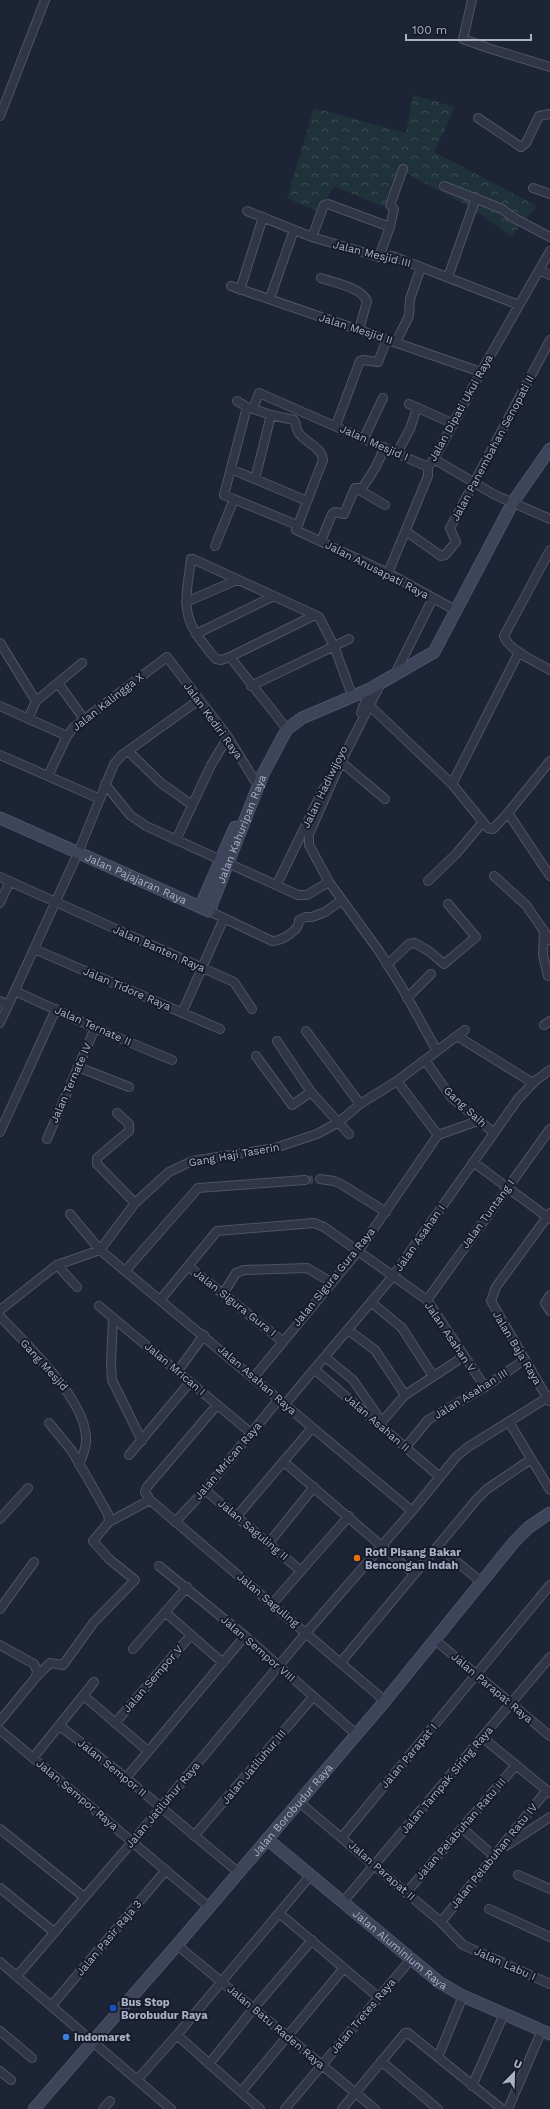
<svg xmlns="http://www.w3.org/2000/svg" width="550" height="2109" viewBox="0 0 550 2109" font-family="'Work Sans',sans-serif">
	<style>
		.forest { fill: url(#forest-crowns) }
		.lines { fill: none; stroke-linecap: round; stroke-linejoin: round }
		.street-tunnel { stroke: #394053; stroke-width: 8; stroke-dasharray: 8 4; stroke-linecap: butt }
		.street-casing { stroke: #4e5365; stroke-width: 10 }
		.secondary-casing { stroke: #4e5365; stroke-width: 13 }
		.street { stroke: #313647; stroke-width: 8 }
		.secondary { stroke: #3e445a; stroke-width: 11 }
		.food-dot { fill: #e8710a; stroke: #161b2b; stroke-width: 1.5 }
		.transit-dot { fill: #1a4fb4; stroke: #161b2b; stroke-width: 1.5 }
		.shop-dot { fill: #3f7fe0; stroke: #161b2b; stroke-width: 1.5 }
		.labels { text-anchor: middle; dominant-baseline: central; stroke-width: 4; stroke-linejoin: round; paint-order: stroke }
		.street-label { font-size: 11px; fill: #aab0c5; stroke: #161b2b }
		.poi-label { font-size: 11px; font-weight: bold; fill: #aab0c5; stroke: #161b2b; text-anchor: start }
	</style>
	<defs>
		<pattern id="forest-crowns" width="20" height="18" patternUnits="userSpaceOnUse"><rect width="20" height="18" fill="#203239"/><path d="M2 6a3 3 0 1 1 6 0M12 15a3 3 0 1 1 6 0" fill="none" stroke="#3e4d54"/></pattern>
	</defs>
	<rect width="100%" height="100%" fill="#1d2436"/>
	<path class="forest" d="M413,95l42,12 -21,45 103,54 -26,31 -37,-28 -76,-40 -15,38 -49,-21 -15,26 -32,-14 27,-90 92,25z"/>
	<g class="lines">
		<path class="street-tunnel" d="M305,1180l15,-1"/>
		<defs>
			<path id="street" d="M472,0l-9,39 25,9 62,19
				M0,116l45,-116
				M478,118l43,29 5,-4 13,-27 11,-2
				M444,186l58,23 12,9 36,19
				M533,188l17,6
				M247,211l65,26 67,20 13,-1 8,3 119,46
				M390,227l4,-18 -4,-4 13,-36
				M312,237l12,-32 4,-1 62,23 -11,30
				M539,270l11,5
				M448,277l28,-79
				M321,278c13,5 40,9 46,23l-8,29
				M231,286l250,86
				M240,290l23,-73
				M270,298l24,-68
				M396,342l13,-26 1,-17 11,-32
				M237,401l10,6 24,8
				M409,404l45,20
				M247,407l-23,88 73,30
				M253,409l6,-16 169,74
				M336,425l24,-64 3,-1 15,2 9,-23
				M364,438l19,-40
				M397,453l13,-24 7,-21
				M434,459l61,36 55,24
				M231,469l76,32
				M255,479l16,-64 23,5c3,4 2,8 4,12 7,11 24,15 25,28l-27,70 92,43 69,38
				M356,488l29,17
				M407,532l34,24 4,-1 11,-13 -6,-14 100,-188
				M321,541l11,-27 3,-2 9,2 11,-26h7c9,-13 17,-24 22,-41
				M215,546l19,-47
				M550,550l-46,86c4,14 34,27 46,34
				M388,573l40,-97v-9l6,-8 47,-87 69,-121
				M186,602l51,-22
				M315,615l-85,42 -9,3 -5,-1c-5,-5 -9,-11 -14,-17 -23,-29 -15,-49 -11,-83h2l122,56 4,2 15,29 18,49
				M196,634l78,-38
				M0,643l36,58
				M230,657l57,72
				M394,676l39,-78
				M58,683l26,36
				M381,683l-40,79 -32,72v11l20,37 50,69 22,35 36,65
				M251,686l98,-47
				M0,706l67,30
				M370,706l82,78 67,-132
				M361,713l9,-24
				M28,719l8,-18 46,-38
				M128,751l33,32 31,22
				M0,755l100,44
				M550,761l-42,52 42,63
				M341,762l44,37
				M48,776l19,-40 7,-9 93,-70 61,80 27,44 5,3
				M105,784l25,31 16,11 152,69h9l22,-13
				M452,784l31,38
				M176,840l35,-75 17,-28
				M494,876l32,29 24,35
				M0,877l234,105 18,27
				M428,881l28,-27 27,-32 5,6 5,1 15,-16
				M277,884l47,-96
				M0,903l10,-22
				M209,911l63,30c10,0 28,-11 27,-21l7,-3h6l13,-5 17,-12
				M544,931l-1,24 5,21 2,-1
				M34,949l186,80
				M387,965l22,-21 6,-1 15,9 14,12 32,-27 -28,-33
				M15,991l80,37 77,32
				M407,998l24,-24
				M0,1001l8,4
				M182,1013l42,-95
				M0,1023l78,-170 36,-89 8,-9 77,-55
				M544,1025l6,-4
				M306,1031l54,73
				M457,1036l76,47
				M277,1041l34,51 38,42
				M256,1056l36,49 19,-13
				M425,1060l26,37 43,36
				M78,1067l51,20
				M397,1081l41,54
				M117,1113l12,11v7l-32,27v6l38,39
				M0,1132l56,-123
				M438,1135l40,-14
				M47,1139l48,-111
				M473,1162l77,57
				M320,1179l14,2 7,3 45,28
				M70,1214l30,36 312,261
				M57,1265l20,22
				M188,1266l94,75
				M126,1270l72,-82 107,-8
				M223,1294l13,-21 8,-3 63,-2 24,14
				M550,1295l-5,8 5,8
				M161,1299l56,-68 97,-8 10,4 103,73 58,87
				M427,1300l123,-171
				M371,1302l31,26 31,48
				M99,1306l152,127
				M0,1310l57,-45 43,-15 35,-47 34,-31 23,-11 83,-13 42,-14 22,-12 21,-18 37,-23 68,-51
				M0,1316c26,29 88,84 86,125 0,8 -4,16 -7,24
				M113,1318l-2,46 1,16 30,61
				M348,1330l27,20 30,45
				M325,1357l28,23 29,42
				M314,1369l126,108
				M177,1372l27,-37
				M254,1377l105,-127 79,-115
				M549,1401l-58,-100 5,-14 54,-74
				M285,1404l108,-128 125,-177 17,-18 15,-11
				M217,1405l-70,82 -2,5 5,8 235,201
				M509,1422l41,68
				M49,1423l23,28 36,63 1,8 41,-22
				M379,1425l26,-30 58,-38
				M405,1448l23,-28 57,-33 39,-27
				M129,1455l61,-73
				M284,1462l130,112
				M205,1490l96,81
				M237,1516l75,-88
				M0,1519l28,-31
				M175,1522l30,-32 74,-91
				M268,1544l46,-57
				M438,1546l42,35
				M159,1566l86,70 111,98
				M272,1604l77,-88
				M0,1609l34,-47
				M165,1612l58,51
				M435,1640l115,96
				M0,1645l34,19 3,7 -1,6
				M133,1649l54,-62
				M341,1662l136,-163 10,-10 43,-29
				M84,1696l64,55
				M0,1721l36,-44 14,-14 13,2 31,-43 41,-42 -26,-21 -16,-18 16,-19
				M115,1723l76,-88
				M60,1726l66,52 112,94
				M0,1730l209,177
				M483,1738l67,55
				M33,1758l61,-76
				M126,1778l119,-142
				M299,1802l142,120 22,23 87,39
				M0,1829l84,68
				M463,1829l31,27
				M194,1836l119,-139
				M342,1837l208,-252
				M506,1846l44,-29
				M518,1875l32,14
				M0,1888l54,44
				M406,1893l110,-128
				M343,1902l207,-245
				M489,1909l61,28
				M279,1913l99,84
				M441,1922l106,-132
				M177,1945l198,164
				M0,1962l171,147
				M17,1976l115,-134 174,-209 106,-122 45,-55 11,-9 82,-51
				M52,2005l114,-135
				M0,2031l32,27
				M177,2035l83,74
				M438,2057l25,-61
				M381,2061l57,48
				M209,2064l45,-56 58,-68
				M0,2071l11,9
				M137,2080l40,-45 133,-159
				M472,2086l32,-72
				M241,2092l103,-124
				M103,2109l7,-8
				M285,2109l126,-150
				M342,2109l63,-76h3l94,76
				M508,2109l34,-79"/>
			<g id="secondary">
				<path id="s1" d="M0,818l209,93 54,-137 24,-45 15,-11 68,-29 64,-37 79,-150 37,-53"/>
				<path d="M200,907l35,-80"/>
				<path id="s2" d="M267,1839l172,143 24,14 87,38"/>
				<path id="s3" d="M34,2109l143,-164 208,-244 129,-159 15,-15 21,-14"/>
			</g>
		</defs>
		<use href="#street" class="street-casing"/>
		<use href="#secondary" class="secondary-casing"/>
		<use href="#street" class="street"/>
		<use href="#secondary" class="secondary"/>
	</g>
	<circle class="food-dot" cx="357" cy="1558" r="4"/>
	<rect class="transit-dot" x="109" y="2004" width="8" height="8" rx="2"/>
	<circle class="shop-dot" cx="66" cy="2037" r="4"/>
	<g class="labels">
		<g class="street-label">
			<text transform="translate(372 254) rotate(14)">Jalan Mesjid III</text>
			<text transform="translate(356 329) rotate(18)">Jalan Mesjid II</text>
			<text transform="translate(461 408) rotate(-61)">Jalan Dipati Ukui Raya</text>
			<text transform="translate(374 443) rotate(24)">Jalan Mesjid I</text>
			<text transform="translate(493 448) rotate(-62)">Jalan Panembahan Senopati II</text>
			<text transform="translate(377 570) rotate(27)">Jalan Anusapati Raya</text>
			<text transform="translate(108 702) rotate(-38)">Jalan Kalingga X</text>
			<text transform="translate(213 721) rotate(54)">Jalan Kediri Raya</text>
			<text transform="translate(325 787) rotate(-64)">Jalan Hadiwijoyo</text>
			<text stroke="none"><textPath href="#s1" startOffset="317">Jalan Kahuripan Raya</textPath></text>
			<text stroke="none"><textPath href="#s1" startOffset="149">Jalan Pajajaran Raya</textPath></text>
			<text transform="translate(159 949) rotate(24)">Jalan Banten Raya</text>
			<text transform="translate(127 989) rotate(23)">Jalan Tidore Raya</text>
			<text transform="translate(93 1026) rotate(24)">Jalan Ternate II</text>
			<text transform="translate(71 1083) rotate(-66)">Jalan Ternate IV</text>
			<text transform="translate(465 1107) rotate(43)">Gang Saih</text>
			<text transform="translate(234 1155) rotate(-10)">Gang Haji Taserin</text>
			<text transform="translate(488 1214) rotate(-54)">Jalan Tuntang I</text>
			<text transform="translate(420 1238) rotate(-55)">Jalan Asahan I</text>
			<text transform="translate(334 1277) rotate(-51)">Jalan Sigura Gura Raya</text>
			<text transform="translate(235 1303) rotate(38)">Jalan Sigura Gura I</text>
			<text transform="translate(450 1337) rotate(56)">Jalan Asahan V</text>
			<text transform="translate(517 1348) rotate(59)">Jalan Baja Raya</text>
			<text transform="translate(44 1365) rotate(48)">Gang Mesjid</text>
			<text transform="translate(175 1369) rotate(40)">Jalan Mrican I</text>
			<text transform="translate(257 1380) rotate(41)">Jalan Asahan Raya</text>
			<text transform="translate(471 1394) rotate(-32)">Jalan Asahan III</text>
			<text transform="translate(377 1423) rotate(41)">Jalan Asahan II</text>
			<text transform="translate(228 1461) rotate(-50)">Jalan Mrican Raya</text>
			<text transform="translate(253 1530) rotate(40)">Jalan Saguling II</text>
			<text transform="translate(268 1600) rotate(40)">Jalan Saguling</text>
			<text transform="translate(258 1649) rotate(41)">Jalan Sempor VIII</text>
			<text transform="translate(153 1679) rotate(-49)">Jalan Sempor V</text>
			<text transform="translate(492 1688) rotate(40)">Jalan Parapat Raya</text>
			<text transform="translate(409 1756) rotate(-50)">Jalan Parapat I</text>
			<text transform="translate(254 1767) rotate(-50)">Jalan Jatiluhur III</text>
			<text transform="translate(112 1768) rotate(39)">Jalan Sempor II</text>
			<text transform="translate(447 1780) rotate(-50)">Jalan Tampak Siring Raya</text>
			<text transform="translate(77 1795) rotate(40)">Jalan Sempor Raya</text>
			<text transform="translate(163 1805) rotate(-50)">Jalan Jatiluhur Raya</text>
			<text stroke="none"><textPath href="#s3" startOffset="395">Jalan Borobudur Raya</textPath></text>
			<text transform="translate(461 1829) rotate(-49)">Jalan Pelabuhan Ratu III</text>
			<text transform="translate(494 1856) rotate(-51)">Jalan Pelabuhan Ratu IV</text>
			<text transform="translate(382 1871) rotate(41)">Jalan Parapat II</text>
			<text transform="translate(109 1938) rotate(-50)">Jalan Pasir Raja 3</text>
			<text stroke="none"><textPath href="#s2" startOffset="173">Jalan Aluminium Raya</textPath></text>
			<text transform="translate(505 1964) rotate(24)">Jalan Labu I</text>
			<text transform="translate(363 2016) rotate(-50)">Jalan Tretes Raya</text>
			<text transform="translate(276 2027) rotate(40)">Jalan Batu Raden Raya</text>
		</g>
		<g class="poi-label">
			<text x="365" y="1552">Roti Pisang Bakar<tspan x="365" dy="13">Bencongan Indah</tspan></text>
			<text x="121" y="2002">Bus Stop<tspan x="121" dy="13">Borobudur Raya</tspan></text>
			<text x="74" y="2037">Indomaret</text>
		</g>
	</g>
	<g transform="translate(514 2073) rotate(23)" stroke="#161b2b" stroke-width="3" paint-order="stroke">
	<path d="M0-3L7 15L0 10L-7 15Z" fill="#aab0c5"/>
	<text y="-6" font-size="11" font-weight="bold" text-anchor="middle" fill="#aab0c5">U</text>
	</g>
	<path d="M406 34v6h125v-6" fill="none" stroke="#aab0c5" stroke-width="2"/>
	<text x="412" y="34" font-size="12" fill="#aab0c5" stroke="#161b2b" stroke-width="3" paint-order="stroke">100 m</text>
</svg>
